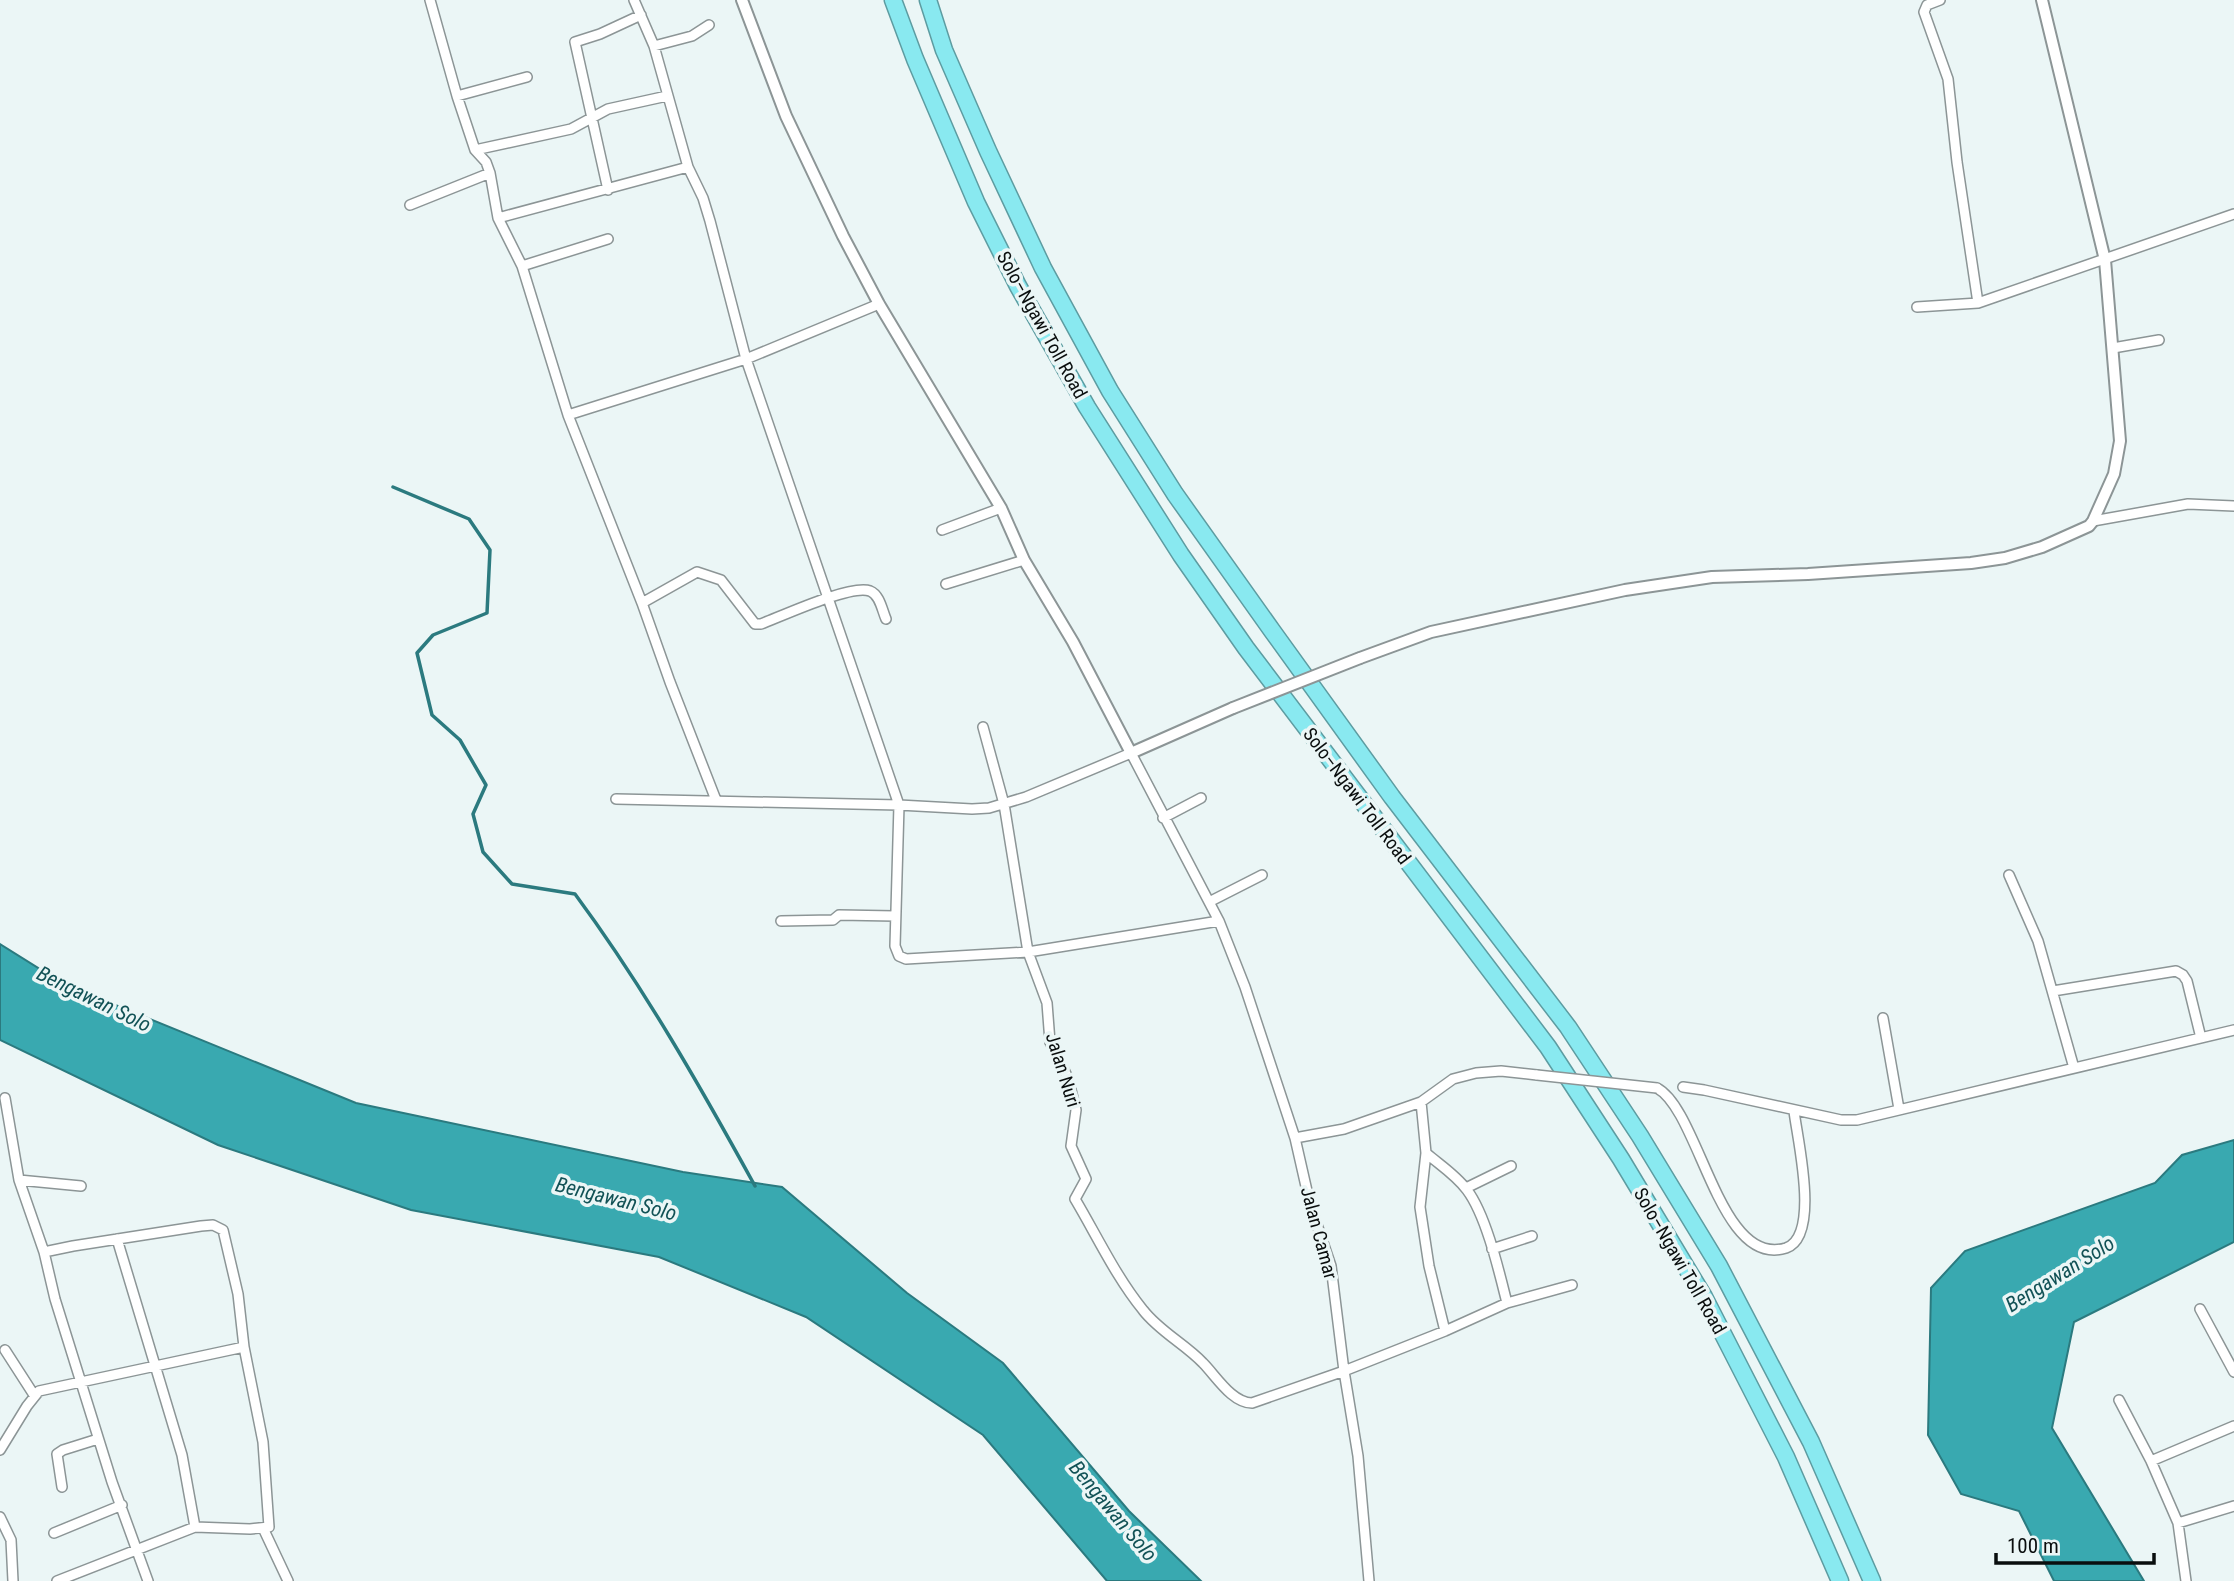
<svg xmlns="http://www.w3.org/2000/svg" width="2234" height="1581" viewBox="0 0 2234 1581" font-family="'Roboto Condensed',sans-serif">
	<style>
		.water { fill: #39a9b0; stroke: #2b7a7f; stroke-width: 2 }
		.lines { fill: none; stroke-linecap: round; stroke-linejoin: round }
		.stream { stroke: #2b7a7f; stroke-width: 3.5 }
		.minor-casing { stroke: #8c9596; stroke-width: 12 }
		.tertiary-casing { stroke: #8c9596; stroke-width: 14 }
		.motorway-casing { stroke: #5d9ca1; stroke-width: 19 }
		.minor { stroke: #fff; stroke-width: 9 }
		.tertiary { stroke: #fff; stroke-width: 10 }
		.motorway { stroke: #89e9f0; stroke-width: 16 }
		.minor-bridge-casing { stroke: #8c9596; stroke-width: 12; stroke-linecap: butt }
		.tertiary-bridge-casing { stroke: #8c9596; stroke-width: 14; stroke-linecap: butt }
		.minor-bridge { stroke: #fff; stroke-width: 9 }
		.tertiary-bridge { stroke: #fff; stroke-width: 10 }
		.labels { text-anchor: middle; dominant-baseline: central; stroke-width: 7; stroke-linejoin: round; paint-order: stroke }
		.street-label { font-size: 19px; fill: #0a0e0e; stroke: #ebf6f6 }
		.water-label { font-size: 21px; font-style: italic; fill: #125256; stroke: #ebf6f6 }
	</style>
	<rect width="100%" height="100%" fill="#ebf6f6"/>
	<path class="water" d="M0,944l64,40 292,119 327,69 99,15 125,106 96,70 126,148 72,70h-94l-124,-146 -177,-118 -147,-60 -248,-47 -193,-65 -218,-105z
		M2234,1140v102l-160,80 -22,106 92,153h-90l-35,-70 -58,-17 -33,-59 3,-147 34,-37 190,-68 27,-28z"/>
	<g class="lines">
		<path class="stream" d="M393,487l76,32 21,31 -3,63 -54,22 -16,18 15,62 28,25 26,45 -13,29 10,38 29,32 63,10c68,92 125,192 180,292"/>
		<defs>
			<path id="minor" d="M430,0l27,96 18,54 11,12 4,11 8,45 24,48 46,149 74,188 28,79 46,118
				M634,0l20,46 34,121 15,31 7,23 36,138 153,446 -4,141 4,10 7,3 122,-7 191,-31
				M1940,0l-13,5 -3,7 24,67 9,83 21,141
				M654,46l38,-10 17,-11
				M457,96l70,-19
				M475,150l96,-21 37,-20 59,-13
				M608,190l-33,-148 25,-8 41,-19
				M410,205l80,-32
				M498,218l190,-51
				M522,266l86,-27
				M1917,307l61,-4 256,-89
				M2113,348l46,-8
				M568,415l178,-56 133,-55
				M2093,521l95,-17 46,2
				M942,530l59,-22
				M946,584l78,-24
				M642,603l55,-31 24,8 34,44h6c21,-8 90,-40 109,-33 10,4 12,19 16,28
				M983,727l21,77 24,148 19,51 3,39 18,36 8,32 -5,36 15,33 -11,20c22,37 41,78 68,111 16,21 42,34 60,53 13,13 29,40 49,40l92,-32 101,-40 62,-28 65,-18
				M616,799l283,6 73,4 17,-1 37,-11 105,-44 88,168 26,66 50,151 15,66 21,62 13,105 14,85 11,125
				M1163,818l38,-20
				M2009,875l29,66 36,127
				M1209,902l53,-27
				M781,921l52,-1 6,-5 56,1
				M2053,991l123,-20 7,4 4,6 14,57
				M1883,1018l16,91
				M1683,1087l21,3 137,30h16l377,-90
				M1657,1088c43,23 62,181 129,160 35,-12 11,-110 8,-137
				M5,1098l14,82 25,72 11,47 57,183 36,99
				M1421,1102l5,51c14,12 30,22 41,37 19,25 32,81 40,113
				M1295,1138l49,-9 77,-27 32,-23 23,-6 25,-2 36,4
				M1426,1153l-6,54 9,59 16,65
				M19,1180l62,6
				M1466,1188l45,-22
				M117,1239l65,216 13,72
				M1492,1249l40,-13
				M44,1252l29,-6 128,-20 12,-1 10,5 15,64 6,53 19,95 6,85 -19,2 -55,-2 -138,54
				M2200,1309l34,63
				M5,1350l29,45
				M2119,1400l32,61 27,62 8,58
				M0,1450l27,-44 12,-15 205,-44
				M2151,1461l83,-35
				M62,1487l-5,-33 6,-4 35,-11
				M0,1517l11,23 2,41
				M2178,1523l56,-17
				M263,1528l25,53
				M54,1533l68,-28"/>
			<path id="tertiary" d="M742,0l44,116 57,120 36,68 122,204 23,52 49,82 58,111 102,-45
				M1360,658l71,-26 194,-42 87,-13 96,-3 163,-11 34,-5 37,-11 47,-21 4,-5 21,-47 6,-33 -15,-181 -63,-260"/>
			<path id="motorway" d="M893,0l22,59 61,143 42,84 69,121 94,148 65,93 302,399 73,112 83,138 82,160 54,124
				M928,0l16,50 44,101 55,117 67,123 65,103 98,138 119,165 176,230 72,109 79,130 92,176 61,139"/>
		</defs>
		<use href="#minor" class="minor-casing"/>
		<use href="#tertiary" class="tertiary-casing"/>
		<use href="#motorway" class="motorway-casing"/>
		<use href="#minor" class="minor"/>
		<use href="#tertiary" class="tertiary"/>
		<use href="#motorway" class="motorway"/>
		<defs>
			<path id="minor-bridge" d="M1537,1075l120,13"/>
			<path id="tertiary-bridge" d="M1233,708l127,-50"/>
		</defs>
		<use href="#minor-bridge" class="minor-bridge-casing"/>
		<use href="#tertiary-bridge" class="tertiary-bridge-casing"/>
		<use href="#minor-bridge" class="minor-bridge"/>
		<use href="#tertiary-bridge" class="tertiary-bridge"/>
	</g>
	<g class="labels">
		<g class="street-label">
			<text transform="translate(1042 325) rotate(61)">Solo–Ngawi Toll Road</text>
			<text transform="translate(1357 796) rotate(53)">Solo–Ngawi Toll Road</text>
			<text transform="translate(1063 1070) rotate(73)">Jalan Nuri</text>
			<text transform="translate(1319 1233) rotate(75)">Jalan Camar</text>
			<text transform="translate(1680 1261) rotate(60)">Solo–Ngawi Toll Road</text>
		</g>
		<g class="water-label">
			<text transform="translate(94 999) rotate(26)">Bengawan Solo</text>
			<text transform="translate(616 1199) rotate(14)">Bengawan Solo</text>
			<text transform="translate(2060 1274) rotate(-32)">Bengawan Solo</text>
			<text transform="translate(1113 1511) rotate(50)">Bengawan Solo</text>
		</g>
	</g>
	<path d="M1996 1553v10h158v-10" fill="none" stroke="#0a0e0e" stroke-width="3.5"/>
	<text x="2007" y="1553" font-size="21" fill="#0a0e0e" stroke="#ebf6f6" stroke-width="5" paint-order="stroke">100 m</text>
</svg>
